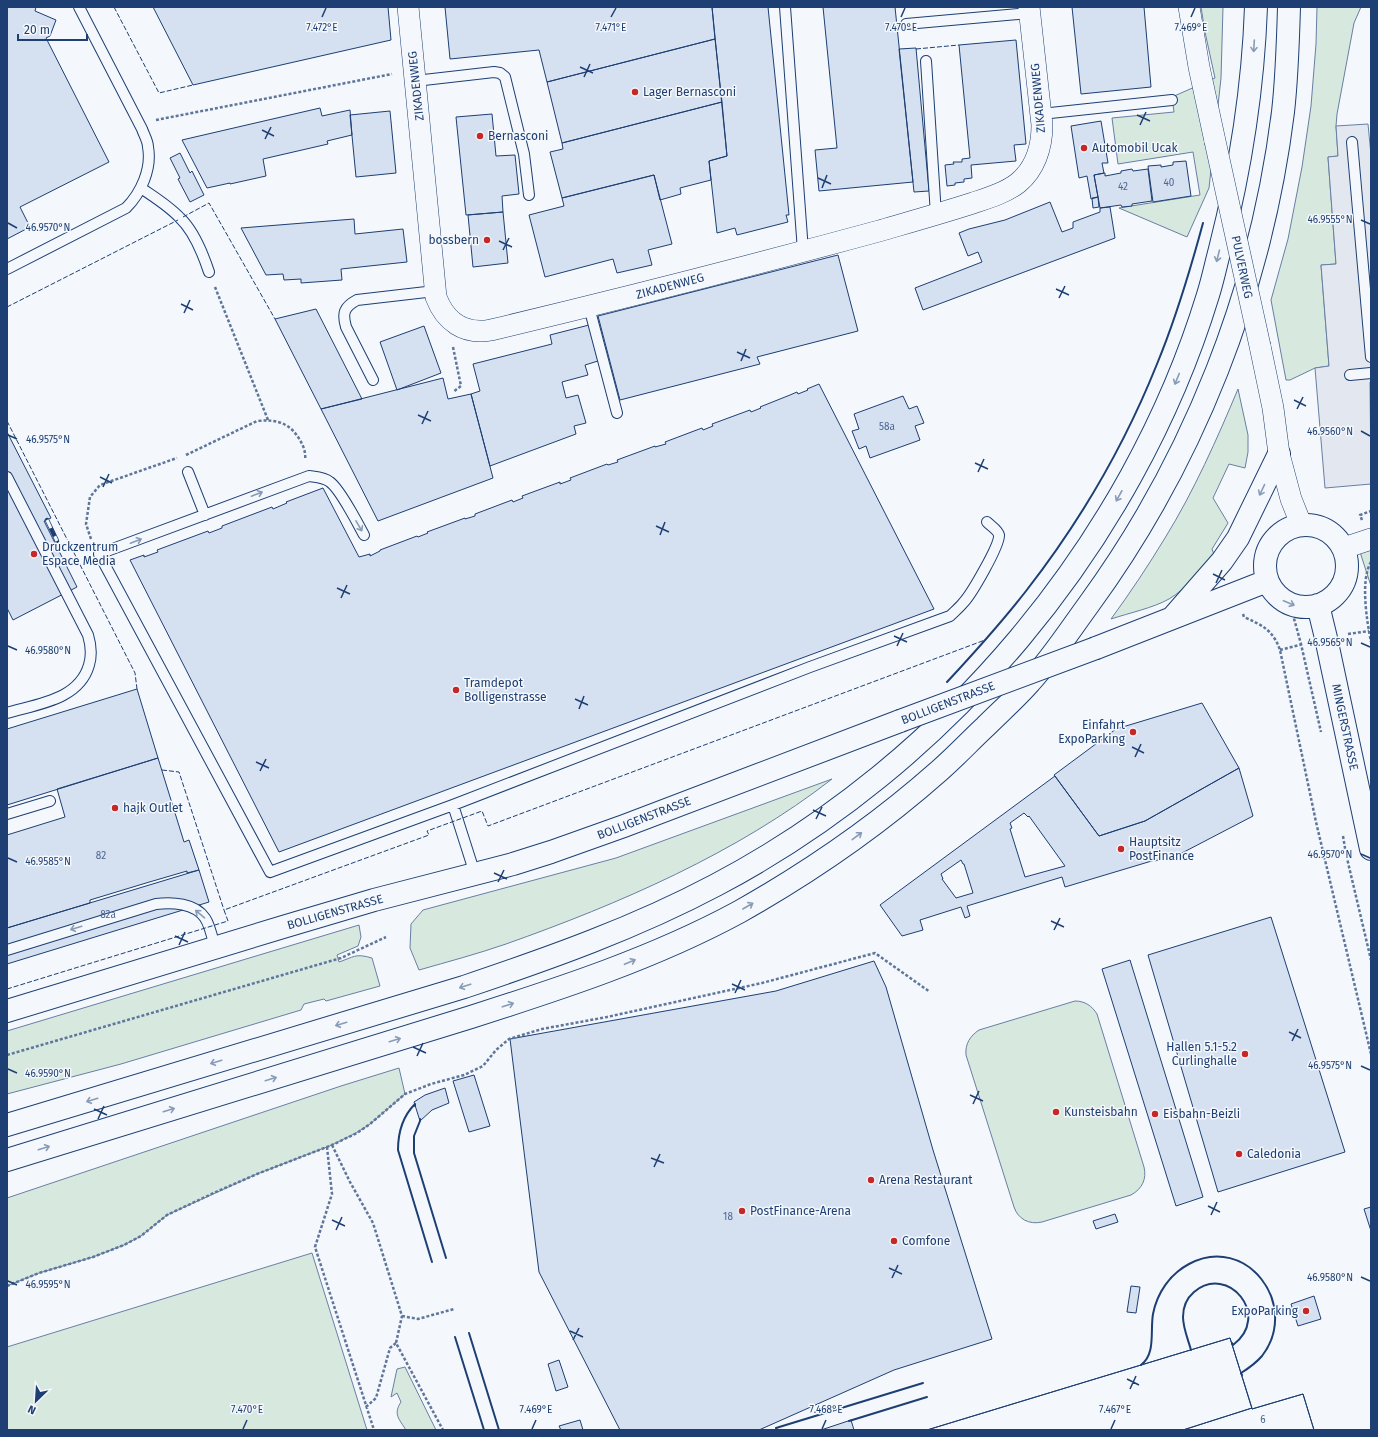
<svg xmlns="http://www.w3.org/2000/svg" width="1378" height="1437" viewBox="0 0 1378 1437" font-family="'Fira Sans',sans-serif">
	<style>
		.green { fill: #d7e8df; stroke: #687fa3 }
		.parking { fill: #e3e8f0; stroke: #687fa3 }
		.building { fill: #d5e0f0; stroke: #1d3f73; fill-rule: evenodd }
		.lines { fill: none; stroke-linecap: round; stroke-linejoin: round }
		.lane-casing { stroke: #1d3f73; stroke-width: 12 }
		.street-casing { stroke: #1d3f73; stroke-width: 22 }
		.secondary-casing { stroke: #1d3f73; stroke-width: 24 }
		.highway-casing { stroke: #1d3f73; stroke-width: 24 }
		.path { stroke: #5e769c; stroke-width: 2.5; stroke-dasharray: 3 2; stroke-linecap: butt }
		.lane { stroke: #f4f7fb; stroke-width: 10 }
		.street { stroke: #f4f7fb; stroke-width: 21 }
		.secondary { stroke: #f4f7fb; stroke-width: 22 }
		.highway { stroke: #f4f7fb; stroke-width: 22 }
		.rail-casing { stroke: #1d3f73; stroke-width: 4.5 }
		.rail { stroke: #f4f7fb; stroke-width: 3; stroke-dasharray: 9; stroke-linecap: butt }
		.street-bridge-casing { stroke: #1d3f73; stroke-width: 22; stroke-linecap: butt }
		.secondary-bridge-casing { stroke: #1d3f73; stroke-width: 24; stroke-linecap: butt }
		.street-bridge { stroke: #f4f7fb; stroke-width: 21 }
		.secondary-bridge { stroke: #f4f7fb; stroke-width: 22 }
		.fence { stroke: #1d3f73; stroke-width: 1; stroke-dasharray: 5 2; stroke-linecap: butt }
		.wall { stroke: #1d3f73; stroke-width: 2 }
		.oneway { stroke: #889bb7 }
		.ticks { fill: none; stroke: #1d3f73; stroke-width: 1.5 }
		.poi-dot { fill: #c62828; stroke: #f4f7fb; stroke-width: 1.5 }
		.labels { text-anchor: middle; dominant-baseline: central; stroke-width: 3; stroke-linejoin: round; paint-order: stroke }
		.number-label { font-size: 10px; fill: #4b6792 }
		.street-label { font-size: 12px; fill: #1d3f73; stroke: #f4f7fb }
		.poi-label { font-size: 12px; fill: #1d3f73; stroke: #f4f7fb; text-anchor: start }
		.ticks-label { font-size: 10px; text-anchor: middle; fill: #1d3f73; stroke: #f4f7fb; stroke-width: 3; stroke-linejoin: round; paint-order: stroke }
	</style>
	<rect width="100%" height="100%" fill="#f4f7fb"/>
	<path class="green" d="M1201,7h22l-2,71 -12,110 -22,49 -68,-29 81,-13 -7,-43 -75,12 -6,-46 62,-6 -2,-15 43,-19 -10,-46z
		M1317,7h44l-7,16 -17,91 -1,12 2,30 -10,1 8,107 -15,1 8,101 -14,2 -25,12h-4l-15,-80 17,-61 14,-72 9,-61 5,-62z
		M1238,389l10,46v17l-3,16 -16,-4 -16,34 15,25 -16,26 3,8c-14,13 -29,32 -46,42 -16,9 -40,14 -58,20 19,-26 37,-53 54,-81 29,-47 52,-99 73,-149z
		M1371,549v37l-11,-34z
		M832,779c-95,74 -213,125 -326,165 -29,10 -59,18 -87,26l-9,-22 1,-24 12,-14 193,-52z
		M359,925l2,12 -3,9 -21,9 2,7c15,-5 16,-9 33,-4l8,28 -54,15 -2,-2 -20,5 -3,6 -180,54 -114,30v-63z
		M1075,1001c10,0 17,5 22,13l47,153c3,12 -2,22 -13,28l-89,27c-13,3 -24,-3 -28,-15l-48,-152c-1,-11 4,-19 13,-25z
		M399,1068l6,26 -35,30 -14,9 -24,12 -75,29 -90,41 -26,21 -17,9 -31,12 -54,16 -32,13v-88l334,-112z
		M312,1253l55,177h-360v-83z
		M405,1367l31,63h-30c-7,-11 -13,-16 -5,-28l-4,-9 -6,4 6,-28z"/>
	<path class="parking" d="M1368,124l3,31v227h-1l1,102 -46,4 -10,-120 14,-2 -8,-101 15,-1 -8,-107 10,-1 -2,-30z"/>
	<path class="building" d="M7,7h29l-1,4 21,9 -6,16 -4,2 63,124 -89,45 10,20 -23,12z
		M153,7h235l3,33 -198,45z
		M445,7h267l3,32 -168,43 -8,-32 -89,9z
		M712,7h56l21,208h-3l2,7 -51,13 -2,-7 -18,5 -8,-72 18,-5z
		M823,7h72l18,175 -94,9 -4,-41 22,-2z
		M1072,7h72l7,80 -70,7z
		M715,39l7,63 -160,41 -15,-61z
		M1016,40l10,104 -12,1 2,16 -45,4 1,13 -8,1v3l-9,1v2l-8,1 -2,-21 9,-1 -1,-2h9v-3l8,-1 -11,-113z
		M916,48l13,143 -15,1 -15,-143z
		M722,102l5,54 -18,5 2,19 -31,8 1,6 -21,6 -6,-25 -92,23 -12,-46 13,-3 -1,-6z
		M320,108l2,8 28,-6 2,25 -25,6 1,3 -65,15 3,17 -36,8v-1l-23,5 -25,-48z
		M390,111l6,62 -40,4 -6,-62z
		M492,114l4,42 19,-1 4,39 -17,2 1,16 -37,3 -10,-98z
		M1101,121l7,42h-6l2,10 -10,2 4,22 -7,2 -4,-23 -8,2 -8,-52z
		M180,153l10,20 2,-2 12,24 -14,7 -12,-23 2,-1 -10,-20z
		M1186,161l5,35 -38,6 -5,-36 13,-1v2l12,-2v-3z
		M1132,169l1,2 15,-2 4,32 -20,3v2l-10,1 -1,-2 -21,3 -6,-33 11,-2v3l16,-3v-2z
		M654,175l18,69 -24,6 4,15 -35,8 -4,-14 -68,18 -16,-62 35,-9 -2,-8z
		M1098,197l1,10 -6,1 -1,-10z
		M1050,202l12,30 11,-4v-6l27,-10v-4l10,-1 5,31 -192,72 -8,-22 67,-26 -4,-10 -10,4 -9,-23 10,-4 36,-9z
		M503,212l5,51 -35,4 -5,-52z
		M354,219l1,15 48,-5 4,33 -66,7 1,11 -41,3v-4l-17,1 -1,-6 -17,1 -25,-47z
		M838,255l20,76 -101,26 3,7 -140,36 -22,-84z
		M316,309l22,43 24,47 -41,10 -46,-90z
		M589,325l9,36 -13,4 3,10 -26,7 4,16 12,-3 8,28 -12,3 2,8 -86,32 -19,-72 9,-3 -7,-27 79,-20 -2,-9z
		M424,326l17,47 -44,17 -17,-48z
		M443,378l5,21 23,-5 22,84 -115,43 -57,-112z
		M819,384l115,225 -655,243 -149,-292 14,-5v2l14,-5 -1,-2 51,-19 1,2 13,-5v-2l50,-19 1,2 14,-6 -1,-1 37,-14 36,69 11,-3v2l10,-5v-1l37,-14 1,1 10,-4 -1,-1 38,-14v1l10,-3v-2l37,-14 1,2 10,-4 -1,-2 38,-14v2l11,-4 -1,-2 37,-14 1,1 10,-3 -1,-2 38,-14v1l11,-3 -1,-2 37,-14 1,2 10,-4 -1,-2 38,-14 1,2 10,-4 -1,-1 30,-12 7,-3 1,2 10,-4 -1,-1z
		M903,396l6,13 8,-3 7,17 -9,3 5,14 -50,18 -4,-12 -7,3 -7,-18 7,-2 -5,-15z
		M7,432l44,86 -7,3 33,66 -64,33 -6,-12z
		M137,689l21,69 -151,47v-76z
		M1202,703l37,65 -94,53 -46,15 -45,-61 62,-46z
		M158,758l26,84 5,-2 10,30 -12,3v-2l-41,12 -56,17v3l-83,25v-93l58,-18 -8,-28z
		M1239,768l14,48 -71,37 -27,8v-1l-90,27 -3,-10 -95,29 3,10 -5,2 -4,-11 -41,13 3,10 -21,6 -22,-31 175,-129 44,60 46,-15zM1024,813l4,4 1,-1 36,50 -40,11 -15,-48 2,-1 -2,-5zM961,860l2,4h1l9,29 -17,5 -14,-19h1l-2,-5z
		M199,870l10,32 -202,62v-36z
		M1271,917l74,235 -127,40 -70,-237z
		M1130,960l73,237 -27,9 -74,-237z
		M874,961l12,26 47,163 59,189 -98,31 -135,60h-139l-81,-158 -29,-233 266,-48z
		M474,1075l16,51 -21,6 -16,-51z
		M445,1088l4,15 -17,7 -12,11 -6,-19 11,-7z
		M1371,1207v24l-7,-22z
		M1115,1214l3,8 -22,7 -3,-8z
		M1131,1286l9,1 -4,26 -9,-1z
		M1314,1296l7,23 -23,7 -7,-22z
		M1230,1338l22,70 -69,22h-256z
		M1230,1338l22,71 51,-15 11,36h-387z
		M559,1360l9,27 -12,4 -8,-27z
		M1303,1394l11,36h-131l69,-22v1z
		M580,1420l3,10h-22l-2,-4z
		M851,1420l3,10h-33z"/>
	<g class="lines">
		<defs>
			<path id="lane" d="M785,7l18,244
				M906,24l124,-11
				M926,61l10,154
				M415,81l79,-9 6,1 5,4 19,77 5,41
				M1041,114l131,-14
				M1352,142l19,215
				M141,188c13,9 28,18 39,30 14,13 23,36 29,54
				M7,269l119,-61c15,-15 26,-39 22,-61 0,-6 -4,-12 -6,-18l-63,-122
				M589,307l28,106
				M1350,375l21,-2
				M373,380l-27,-53c-4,-14 -2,-20 11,-27l78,-9
				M188,472l17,43
				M7,477l81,158c3,10 4,20 1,30 -10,35 -52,39 -82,48
				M364,535c-7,-13 -24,-46 -34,-53 -6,-5 -14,-5 -21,-6l-210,78 171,318 183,-67 357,-138 140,-51c4,-4 9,-8 13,-13 8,-8 37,-58 36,-68 -1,-5 -8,-9 -12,-13
				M453,805l22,69
				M7,814l43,-13
				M7,950l149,-46c16,-2 39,-1 49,14 5,7 8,22 10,30"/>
			<path id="street" d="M408,7l28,290c9,24 28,38 55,33 130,-31 259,-64 388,-99 31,-9 63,-18 94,-28 15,-5 32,-10 45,-20 17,-14 24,-36 24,-58l-13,-118
				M1189,7l10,60 16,74
				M1260,346l13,62 6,46 12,45 10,25
				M1344,548l27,-9"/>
			<path id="secondary" d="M1265 566a41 41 0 1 1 82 0a41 41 0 1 1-82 0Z
				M1318,605l8,33 45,211
				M1173,617l49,-56 16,-23 41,-84
				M1096,648l171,-67
				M7,1011l276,-84 91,-27 139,-36 38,-12 73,-26 276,-105"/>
			<path id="highway" d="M7,1125l457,-138c86,-29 171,-59 252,-102 230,-121 416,-341 492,-590 5,-16 8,-31 12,-46 21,-82 33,-158 36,-242
				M7,1160l464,-143c91,-29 183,-59 268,-105 71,-40 139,-87 200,-141 16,-14 31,-30 46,-44 15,-15 31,-29 45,-45 22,-24 40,-52 59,-78 105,-144 172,-315 194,-492 4,-35 5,-70 6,-105"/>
		</defs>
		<use href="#lane" class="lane-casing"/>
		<use href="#street" class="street-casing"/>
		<use href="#secondary" class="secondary-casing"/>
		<use href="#highway" class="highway-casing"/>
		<path class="path" d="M156,120l236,-46
			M215,287l53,133
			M453,347l8,39 -8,6
			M186,455l71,-34c20,-2 34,2 44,21 3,5 5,12 4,18
			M1362,520l-2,-5 11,-4
			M91,539l-5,-15 4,-27 10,-12 77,-27
			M1371,562c-11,18 -4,60 0,80
			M1290,604l11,40 20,88
			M1243,614l1,3c18,8 29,13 36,33l36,172 55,232
			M1348,634l21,-3
			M1280,650l23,-6
			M1343,836l3,18 25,106
			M7,1055l334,-97 45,-21
			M332,1145l18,37 23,41 29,93 -6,27 47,87
			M327,1147l5,47 -17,53 59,183
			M7,1286l32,-13 54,-16 31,-12 17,-9 26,-21 51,-24 39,-17 75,-29 25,-12 13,-9 35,-30 26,-10 33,-9 19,-9 13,-16 13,-11 33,-10 65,-12 155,-34 113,-30 55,39
			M402,1316l16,3 36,-10
			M366,1407l10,-9 14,-50 6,-5"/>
		<use href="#lane" class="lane"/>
		<use href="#street" class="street"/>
		<use href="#secondary" class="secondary"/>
		<use href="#highway" class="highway"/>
		<defs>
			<path id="rail" d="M47,520l10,21"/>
		</defs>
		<use href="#rail" class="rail-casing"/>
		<use href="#rail" class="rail"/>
		<defs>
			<path id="street-bridge" d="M1215,141l45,205"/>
			<path id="secondary-bridge" d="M900,721l196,-73"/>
		</defs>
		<use href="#street-bridge" class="street-bridge-casing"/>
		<use href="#secondary-bridge" class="secondary-bridge-casing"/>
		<use href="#street-bridge" class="street-bridge"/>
		<use href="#secondary-bridge" class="secondary-bridge"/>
		<path class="fence" d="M114,7l45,86 34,-8
			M916,49l43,-4
			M183,217l26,-14 66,116
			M7,307l171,-87
			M7,421l128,252 2,16
			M1371,583v2
			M162,770l17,2 45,138
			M7,989l221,-68 -4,-11 205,-75 -2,-4 55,-20 6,15 497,-186"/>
		<path class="wall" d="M947,682c27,-29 54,-59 79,-91 53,-68 99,-147 131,-227 19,-46 33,-93 46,-141
			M415,1106v-2c-13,13 -17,28 -17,46l34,112
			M420,1119v2l-6,15v17l32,105
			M469,1333l30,97
			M455,1337l29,93
			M1191,1350c-3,-11 -8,-22 -8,-33 0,-10 4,-19 11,-25 34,-29 78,24 39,53l-1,-2
			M1141,1365c15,-11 9,-34 12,-51 4,-21 17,-40 36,-50 57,-31 112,41 73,92 -6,7 -13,12 -21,17l1,2
			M849,1421l78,-24
			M777,1430l-1,-2 147,-45"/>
	</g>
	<defs><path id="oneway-shaft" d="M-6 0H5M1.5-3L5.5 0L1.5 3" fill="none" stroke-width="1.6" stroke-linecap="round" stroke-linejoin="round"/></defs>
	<g class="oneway">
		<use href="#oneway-shaft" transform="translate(1254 46) rotate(93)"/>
		<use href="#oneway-shaft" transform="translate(1218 256) rotate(104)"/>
		<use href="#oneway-shaft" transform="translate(1177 379) rotate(112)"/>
		<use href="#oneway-shaft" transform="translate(1262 490) rotate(115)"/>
		<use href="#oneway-shaft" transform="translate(257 494) rotate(-21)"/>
		<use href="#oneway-shaft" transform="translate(1119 496) rotate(119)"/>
		<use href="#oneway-shaft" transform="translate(359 526) rotate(60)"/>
		<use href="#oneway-shaft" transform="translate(136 541) rotate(-21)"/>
		<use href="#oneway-shaft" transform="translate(1289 603) rotate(23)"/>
		<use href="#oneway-shaft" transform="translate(857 836) rotate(-37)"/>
		<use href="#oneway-shaft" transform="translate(748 906) rotate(-30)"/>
		<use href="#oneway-shaft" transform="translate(200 914) rotate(-140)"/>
		<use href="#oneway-shaft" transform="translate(76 928) rotate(163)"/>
		<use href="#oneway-shaft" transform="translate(630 962) rotate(-23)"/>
		<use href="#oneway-shaft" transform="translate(465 986) rotate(162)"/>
		<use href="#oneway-shaft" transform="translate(508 1005) rotate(-18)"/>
		<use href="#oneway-shaft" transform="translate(341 1024) rotate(163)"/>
		<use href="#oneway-shaft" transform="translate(395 1040) rotate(-17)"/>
		<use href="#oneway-shaft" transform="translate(216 1062) rotate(163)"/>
		<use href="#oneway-shaft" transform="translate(271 1079) rotate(-17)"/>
		<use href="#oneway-shaft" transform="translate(92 1100) rotate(163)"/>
		<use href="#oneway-shaft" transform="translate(169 1110) rotate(-17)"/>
		<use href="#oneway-shaft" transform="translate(44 1148) rotate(-17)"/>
	</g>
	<path class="ticks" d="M322,17l4,-9M611,17l5,-9M901,17l4,-9M1191,17l4,-9M580,67l13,6M584,77l6,-13M1137,115l13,6M1140,125l6,-13M262,130l12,6M265,139l6,-12M818,178l13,6M822,188l5,-13M1361,220l9,4M8,223l9,5M499,241l13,6M503,250l6,-12M1056,289l13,6M1059,298l6,-12M181,304l12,6M184,313l6,-13M737,352l13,6M741,361l5,-12M1294,400l12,6M1297,409l6,-12M418,415l13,6M422,424l6,-13M1361,431l9,5M8,435l9,4M975,463l13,6M978,472l6,-13M100,477l12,6M103,487l6,-13M656,526l13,6M660,535l5,-13M1213,574l12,6M1216,583l6,-13M337,588l13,6M341,598l6,-13M894,636l13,6M1361,643l9,4M8,646l9,4M897,646l6,-13M575,699l13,6M579,709l5,-13M1132,747l12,6M1135,757l6,-13M256,762l13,6M260,771l6,-12M813,810l13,6M816,819l6,-12M1361,854l9,4M8,858l9,4M494,873l13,6M498,882l6,-12M1051,921l13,6M1054,930l6,-12M175,936l13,6M179,945l6,-13M732,984l13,6M735,993l6,-13M1289,1032l12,6M1292,1041l6,-12M413,1047l13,6M417,1056l6,-13M1361,1066l9,4M8,1069l9,4M970,1095l13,6M973,1104l6,-13M94,1109l13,6M98,1119l6,-13M651,1158l13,5M654,1167l6,-13M1208,1206l12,6M1211,1215l6,-13M332,1220l13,6M336,1230l6,-13M889,1268l13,6M1361,1277l9,4M892,1278l6,-13M8,1281l9,4M570,1331l13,6M573,1340l6,-12M1127,1379l12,6M1130,1389l6,-13M243,1429l4,-9M532,1429l4,-9M822,1429l4,-9M1111,1429l4,-9"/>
	<g class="poi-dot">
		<circle cx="635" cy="92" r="4"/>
		<circle cx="480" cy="136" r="4"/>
		<circle cx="1084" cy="148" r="4"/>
		<circle cx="487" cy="240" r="4"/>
		<circle cx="34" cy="554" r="4"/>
		<circle cx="456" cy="690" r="4"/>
		<circle cx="1133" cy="732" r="4"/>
		<circle cx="115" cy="808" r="4"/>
		<circle cx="1121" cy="849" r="4"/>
		<circle cx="1245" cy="1054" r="4"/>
		<circle cx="1056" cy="1112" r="4"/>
		<circle cx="1155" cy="1114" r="4"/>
		<circle cx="1239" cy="1154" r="4"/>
		<circle cx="871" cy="1180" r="4"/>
		<circle cx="742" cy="1211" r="4"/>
		<circle cx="894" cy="1241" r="4"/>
		<circle cx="1306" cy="1311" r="4"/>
	</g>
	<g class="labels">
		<g class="number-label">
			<text x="1169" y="183">40</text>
			<text x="1123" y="187">42</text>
			<text x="887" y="427">58a</text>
			<text x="101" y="856">82</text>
			<text x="108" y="915">82a</text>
			<text x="728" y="1217">18</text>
			<text x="1263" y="1420">6</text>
		</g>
		<g class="street-label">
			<text transform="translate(416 86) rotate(-96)">ZIKADENWEG</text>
			<text transform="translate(1038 98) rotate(-95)">ZIKADENWEG</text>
			<text transform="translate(1242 267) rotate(78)">PULVERWEG</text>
			<text transform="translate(670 286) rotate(-15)">ZIKADENWEG</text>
			<text transform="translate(948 703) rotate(-21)">BOLLIGENSTRASSE</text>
			<text transform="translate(1345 727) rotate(78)">MINGERSTRASSE</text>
			<text transform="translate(644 818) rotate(-21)">BOLLIGENSTRASSE</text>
			<text transform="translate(335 912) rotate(-16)">BOLLIGENSTRASSE</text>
		</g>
		<g class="poi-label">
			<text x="643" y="92">Lager Bernasconi</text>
			<text x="488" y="136">Bernasconi</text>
			<text x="1092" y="148">Automobil Ucak</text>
			<text x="479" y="240" text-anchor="end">bossbern</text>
			<text x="42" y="547">Druckzentrum<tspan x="42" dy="14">Espace Media</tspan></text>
			<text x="464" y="683">Tramdepot<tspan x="464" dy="14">Bolligenstrasse</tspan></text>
			<text x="1125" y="725" text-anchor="end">Einfahrt<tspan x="1125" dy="14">ExpoParking</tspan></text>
			<text x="123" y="808">hajk Outlet</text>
			<text x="1129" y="842">Hauptsitz<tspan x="1129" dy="14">PostFinance</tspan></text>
			<text x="1237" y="1047" text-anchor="end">Hallen 5.1-5.2<tspan x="1237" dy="14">Curlinghalle</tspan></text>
			<text x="1064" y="1112">Kunsteisbahn</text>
			<text x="1163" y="1114">Eisbahn-Beizli</text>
			<text x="1247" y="1154">Caledonia</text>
			<text x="879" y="1180">Arena Restaurant</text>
			<text x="750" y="1211">PostFinance-Arena</text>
			<text x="902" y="1241">Comfone</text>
			<text x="1298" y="1311" text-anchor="end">ExpoParking</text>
		</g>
	</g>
	<g class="ticks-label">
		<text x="322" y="31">7.472°E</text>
		<text x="611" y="31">7.471°E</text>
		<text x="901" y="31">7.470°E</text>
		<text x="1191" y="31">7.469°E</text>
		<text x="1330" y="223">46.9555°N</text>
		<text x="48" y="231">46.9570°N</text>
		<text x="1330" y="435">46.9560°N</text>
		<text x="48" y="443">46.9575°N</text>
		<text x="1330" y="646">46.9565°N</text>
		<text x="48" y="654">46.9580°N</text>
		<text x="1330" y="858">46.9570°N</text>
		<text x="48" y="865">46.9585°N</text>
		<text x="1330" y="1069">46.9575°N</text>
		<text x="48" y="1077">46.9590°N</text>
		<text x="1330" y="1281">46.9580°N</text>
		<text x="48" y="1288">46.9595°N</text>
		<text x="247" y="1413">7.470°E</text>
		<text x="536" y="1413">7.469°E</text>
		<text x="826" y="1413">7.468°E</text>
		<text x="1115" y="1413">7.467°E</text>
	</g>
	<rect width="1378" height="1437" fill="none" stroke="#1d3f73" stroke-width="16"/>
	<g transform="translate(36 1401) rotate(205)" stroke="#f4f7fb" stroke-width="3" paint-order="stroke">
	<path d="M0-3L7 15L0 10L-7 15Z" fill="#1d3f73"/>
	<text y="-6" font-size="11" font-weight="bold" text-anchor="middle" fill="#1d3f73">N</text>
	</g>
	<path d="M18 34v6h69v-6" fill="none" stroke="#1d3f73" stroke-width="2"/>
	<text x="24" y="34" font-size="12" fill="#1d3f73" stroke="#f4f7fb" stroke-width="3" paint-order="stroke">20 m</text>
</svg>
